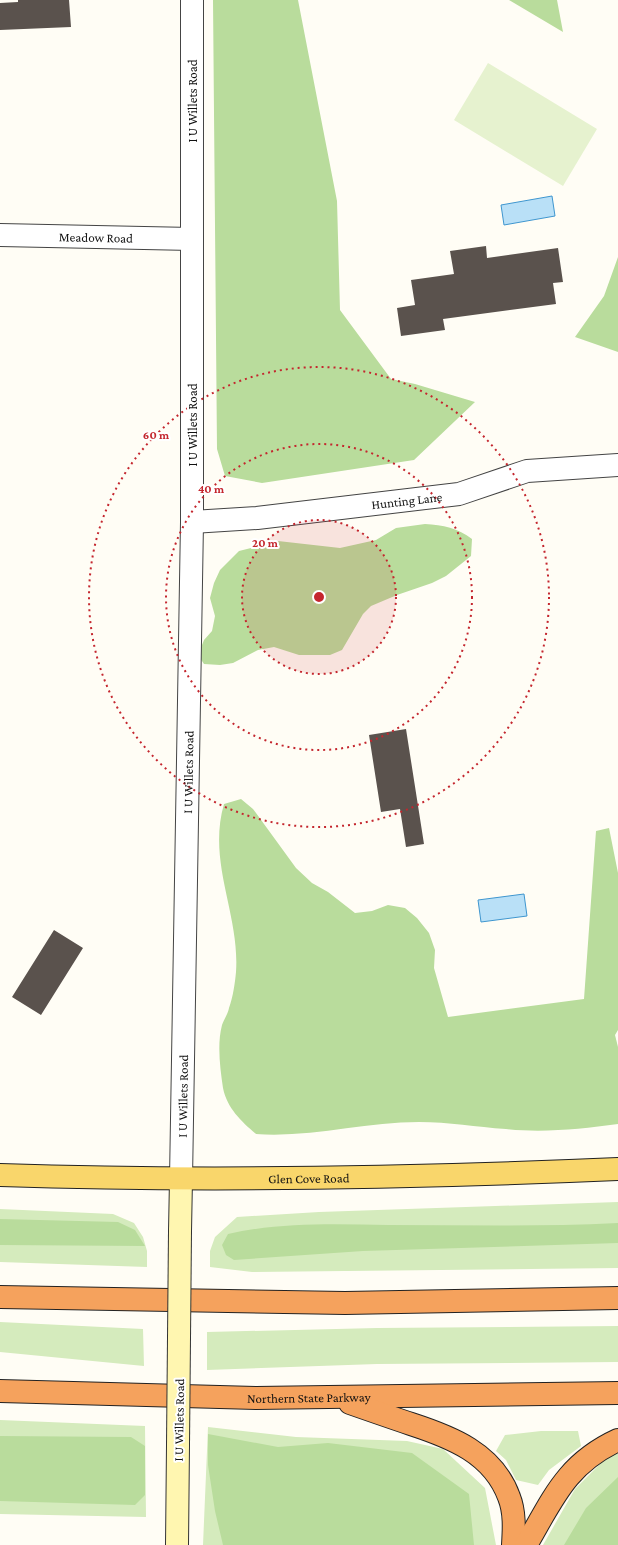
<svg xmlns="http://www.w3.org/2000/svg" width="618" height="1545" viewBox="0 0 618 1545" font-family="'Crimson Pro',serif">
	<style>
		.green { fill: #d5ebbd }
		.forest { fill: #b9dc9c }
		.pitch { fill: #e6f2cf }
		.water { fill: #b9e0f7; stroke: #3f96cf }
		.building { fill: #5a524d }
		.lines { fill: none; stroke-linecap: round; stroke-linejoin: round }
		.minor-casing { stroke: #444; stroke-width: 24 }
		.tertiary-casing { stroke: #444; stroke-width: 24 }
		.secondary-casing { stroke: #333; stroke-width: 24 }
		.primary-casing { stroke: #222; stroke-width: 24 }
		.motorway-casing { stroke: #222; stroke-width: 24 }
		.minor { stroke: #fff; stroke-width: 22 }
		.tertiary { stroke: #fff; stroke-width: 22 }
		.secondary { stroke: #fff6b0; stroke-width: 22 }
		.primary { stroke: #f9d66b; stroke-width: 22 }
		.motorway { stroke: #f5a25d; stroke-width: 22 }
		.secondary-bridge-casing { stroke: #333; stroke-width: 24; stroke-linecap: butt }
		.secondary-bridge { stroke: #fff6b0; stroke-width: 22 }
		.ring { fill: none; stroke: #c4262e; stroke-width: 2; stroke-dasharray: 2 4 }
		.labels { text-anchor: middle; dominant-baseline: central; stroke-width: 4; stroke-linejoin: round; paint-order: stroke }
		.street-label { font-size: 13px; fill: #111; stroke: #fff }
		.centre { fill: #c4262e; stroke: #fff; stroke-width: 2 }
		.ring-label { font-size: 12px; text-anchor: middle; font-weight: bold; fill: #c4262e; stroke: #fff; stroke-width: 4; stroke-linejoin: round; paint-order: stroke }
	</style>
	<rect width="100%" height="100%" fill="#fffdf5"/>
	<path class="green" d="M618,1202v66l-366,4 -42,-5v-16l5,-14 22,-20 82,-5z
		M0,1209l113,5 21,9 9,14 4,14v16l-147,-5z
		M0,1322l143,7 1,37 -144,-14z
		M618,1326v36l-241,2 -170,6v-38l170,-4z
		M0,1420l145,6 1,91 -146,-3z
		M208,1427l88,10 111,4 36,8 42,39 11,57h-293z
		M541,1431h37l3,15 -32,24 -11,15 -22,-5 -10,-20 -10,-9 9,-16z
		M618,1448v97h-75l32,-56 40,-40z"/>
	<path class="forest" d="M213,0h85l39,201 3,109 51,69 24,5 60,18 -61,58 -152,23 -37,-7 -8,-27z
		M509,0h48l6,32z
		M618,257v95l-43,-15 29,-41z
		M425,524c18,1 33,4 47,15l-1,17 -25,20 -14,7 -35,12 -26,11 -8,8 -21,36 -12,5h-31l-25,-8 -16,3 -25,13 -13,2 -16,-1 -6,-9 6,-15 8,-9 3,-15 -5,-18 4,-15 6,-13 19,-19 39,-10 62,7 36,-8 20,-12z
		M241,799l12,10 43,59 16,15 16,9 27,21 17,-2 16,-6 17,3 12,10 12,15 6,17 -1,18 14,49 136,-18 12,-168 13,-3 9,45v157l-3,5 3,12v77c-37,5 -75,9 -112,5 -30,-2 -57,-7 -87,-7 -55,0 -109,16 -163,12 -15,-13 -29,-26 -33,-46 -3,-20 -6,-44 -1,-63 2,-6 6,-11 7,-17 4,-11 6,-25 7,-36 4,-58 -29,-109 -12,-168z
		M0,1219l118,3 17,8 10,16 -145,-1z
		M618,1223v20l-255,8 -129,9 -8,-5 -4,-10 6,-11c52,-12 107,-10 160,-9 77,0 153,2 230,-2z
		M208,1434l70,13 50,-4 84,10 57,41 5,51h-251l-8,-34 -7,-46z
		M0,1436l131,1 14,9v49l-10,10 -135,-4z
		M618,1477v68h-54l22,-37z"/>
	<path class="pitch" d="M488,63l109,66 -34,57 -109,-66z"/>
	<path class="water" d="M552,196l3,20 -51,9 -3,-20z
		M524,894l3,22 -46,6 -3,-22z"/>
	<path class="building" d="M18,0h51l2,27 -71,3v-27l18,-1z
		M486,246l1,12 71,-10 5,34 -10,1 3,21 -113,15 2,11 -44,6 -4,-28 18,-3 -4,-25 43,-6 -4,-23z
		M406,729l18,115 -18,3 -6,-38 -19,3 -12,-77z
		M54,930l29,18 -42,67 -29,-18z"/>
	<g class="lines">
		<defs>
			<g id="minor">
				<path id="s1" d="M0,235l192,4"/>
				<path id="s2" d="M192,522l65,-4 202,-24 68,-23 91,-6"/>
			</g>
			<g id="tertiary">
				<path id="s3" d="M181,1179l11,-657v-522"/>
			</g>
			<path id="secondary" d="M180,1231l1,-52
				M177,1545l1,-100"/>
			<g id="primary">
				<path id="s4" d="M0,1175c206,7 412,3 618,-6"/>
			</g>
			<g id="motorway">
				<path d="M0,1297l345,6 273,-5"/>
				<path id="s5" d="M0,1391l256,7 362,-5"/>
				<path d="M350,1403c20,7 40,14 61,21 40,13 82,29 98,73 6,15 5,32 4,48"/>
				<path d="M526,1545c27,-46 40,-81 92,-105"/>
			</g>
		</defs>
		<use href="#minor" class="minor-casing"/>
		<use href="#tertiary" class="tertiary-casing"/>
		<use href="#secondary" class="secondary-casing"/>
		<use href="#primary" class="primary-casing"/>
		<use href="#motorway" class="motorway-casing"/>
		<use href="#minor" class="minor"/>
		<use href="#tertiary" class="tertiary"/>
		<use href="#secondary" class="secondary"/>
		<use href="#primary" class="primary"/>
		<use href="#motorway" class="motorway"/>
		<defs>
			<path id="secondary-bridge" d="M178,1445l2,-214"/>
		</defs>
		<use href="#secondary-bridge" class="secondary-bridge-casing"/>
		<use href="#secondary-bridge" class="secondary-bridge"/>
	</g>
	<circle cx="319" cy="597" r="77" fill="#c4262e" fill-opacity=".12"/>
	<g class="ring">
		<circle cx="319" cy="597" r="77"/>
		<circle cx="319" cy="597" r="153"/>
		<circle cx="319" cy="597" r="230"/>
	</g>
	<g class="labels">
		<g class="street-label">
			<text transform="translate(192 101) rotate(-90)">I U Willets Road</text>
			<text stroke="none"><textPath href="#s1" startOffset="96">Meadow Road</textPath></text>
			<text transform="translate(192 425) rotate(-90)">I U Willets Road</text>
			<text stroke="none"><textPath href="#s2" startOffset="216">Hunting Lane</textPath></text>
			<text stroke="none"><textPath href="#s3" startOffset="407">I U Willets Road</textPath></text>
			<text stroke="none"><textPath href="#s3" startOffset="83">I U Willets Road</textPath></text>
			<text stroke="none"><textPath href="#s4" startOffset="309">Glen Cove Road</textPath></text>
			<text stroke="none"><textPath href="#s5" startOffset="309">Northern State Parkway</textPath></text>
			<text transform="translate(179 1420) rotate(-89)">I U Willets Road</text>
		</g>
	</g>
	<circle cx="319" cy="597" r="6" class="centre"/>
	<g class="ring-label">
		<text x="156" y="439">60 m</text>
		<text x="211" y="493">40 m</text>
		<text x="265" y="547">20 m</text>
	</g>
</svg>
